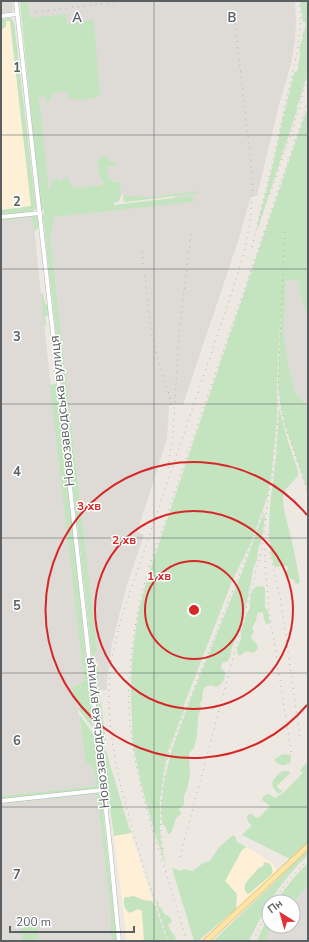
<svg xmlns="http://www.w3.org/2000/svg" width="309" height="942" viewBox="0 0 309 942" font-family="'Nunito Sans',sans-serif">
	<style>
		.commercial { fill: #fdf0d7 }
		.industrial { fill: #dedbd7 }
		.green { fill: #c3e4bf }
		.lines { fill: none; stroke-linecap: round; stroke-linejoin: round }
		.minor-casing { stroke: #b3b6b9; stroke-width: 5 }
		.major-casing { stroke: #edb35b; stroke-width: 6 }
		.minor { stroke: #fff; stroke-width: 4 }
		.major { stroke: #fce5a7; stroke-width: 5 }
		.rail { stroke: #b1b2b2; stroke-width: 1; stroke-dasharray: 1 5; stroke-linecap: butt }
		.grid { fill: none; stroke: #5a5f62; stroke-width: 1; stroke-opacity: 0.55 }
		.ring { fill: none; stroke: #d62828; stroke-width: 2 }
		.labels { text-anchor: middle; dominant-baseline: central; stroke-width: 3; stroke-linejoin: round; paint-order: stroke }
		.street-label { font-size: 14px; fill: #5a5f62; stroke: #fff }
		.grid-label { font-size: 13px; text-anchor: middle; font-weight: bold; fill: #5a5f62; stroke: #fff; stroke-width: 3; stroke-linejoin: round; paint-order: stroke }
		.centre { fill: #d62828; stroke: #fff; stroke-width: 2 }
		.ring-label { font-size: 12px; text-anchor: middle; font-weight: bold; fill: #d62828; stroke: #fff; stroke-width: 3; stroke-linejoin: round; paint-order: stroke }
	</style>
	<rect width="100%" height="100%" fill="#ede9e2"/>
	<path class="commercial" d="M1,21h9l21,185 -30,4z
		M131,833l23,72 -12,4 2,32h-17l-13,-105z
		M246,847l25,15 6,9 -41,38 1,-13 -1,-3 -11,-12 17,-31z"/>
	<path class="industrial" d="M1,1h11l1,7 -1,4 -3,3 -8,1z
		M28,1h267l1,21 -1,19 -4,23 -12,41 -22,91h-6l-12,42 -56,167h-14l-2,34 -30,93 7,3 -17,50 -15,58 -5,38v9h-8l-4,-40h2l-49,-433 128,-14 -2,-9 -24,3 -29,-2 -2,-14 -17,2v2l-53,6z
		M33,217l18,172 33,293 -12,5 7,17 1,5 -2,1 7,49 8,8 3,19 -95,10v-575z
		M286,280h13l2,4 -3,1 6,22 4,12v89l-14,-18 -2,-7 -1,-6v-1l-4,-17 -3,-23z
		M96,794l2,7 13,115v25h-110v-137z
		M308,884v57h-44l9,-15h20v-22z"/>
	<path class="green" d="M20,1h8l2,17 36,-4 1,10 27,-4 6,75c-6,5 -23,5 -30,4l-4,-8 -14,3 -2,7 -4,2 -1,-7 -6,1 10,93h1l1,-5 3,-6 2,-1 4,3 6,-4 3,2 1,5 4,4 28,-3 1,-4 -4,-6v-9l-2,-5c1,-3 6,-5 9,-4l3,4h6l1,1v3l-8,1 -1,2 1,8 4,4v2l8,-1 1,14 -2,6 -5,2v2l78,-9 2,2v4l-142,15 2,3 -2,5v7l-2,3 47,415 -2,1 1,8h-2l-2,-1 -49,-441v-2l1,-2v-3l-3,-1 -1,-4z
		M300,1h8v70l-8,28 -3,7v4l-2,6 -37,112 -1,-2 16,-61 10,-47 11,-45 4,-3c0,-5 1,-9 2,-14 0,-7 -2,-10 3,-17l-1,-4 4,-9 -1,-4h-2z
		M11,18l3,4 22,185 -1,2 -3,3 -31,3v-5l30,-4 -21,-185h-4v5l-2,2 -3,1v-10z
		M308,109v210l-4,-12 -6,-22 2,-1 -1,-4h-13l-2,56 3,23 4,17v1l3,13 14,18v84l-23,-67 -5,-22 -2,-20 4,-96 -5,96v36l-6,59 -4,20 -17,47 -17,34 -49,126v5l-16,41 -3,14 -5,35v28l1,15 5,23c-14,-40 -26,-81 -33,-123 -1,-8 -1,-16 -1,-25 -2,-30 -1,-60 4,-90 4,-29 13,-55 22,-82l146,-429z
		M199,191l1,2 -75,9 -1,-1 -1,-2 1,-4 26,2z
		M36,215c3,3 4,10 2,14l-4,2 -2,-14 -31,4v-3z
		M41,293l2,1 2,9 3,3 1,8 -4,3 1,8 -2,1z
		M55,384l3,2 35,341v1l-15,-19h2l-1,-5 -4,-3 -3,-14 12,-5 -34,-297z
		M279,409l1,2 8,30 10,30v5l-13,14 -2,8 1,12 9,36 7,36 -2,2 -3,-1v-2c-4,-3 -7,-3 -9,-8l2,-5 -1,-2 -13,1v-1l-3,-12 -2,-22 1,-27 6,-48z
		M264,514l1,1 -3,25 -4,9 -1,11 -4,9 -1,8c-5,24 -9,49 -20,71 -1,3 -1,8 -3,11 -2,3 -2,3 -6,3l-2,3v3l4,4c0,8 -2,12 -9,15 -10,-4 -15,1 -13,11l-3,5 1,5 -3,9 -1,19 -3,12 -5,5 1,22 -3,14 -3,7v8l-2,3h-2l-1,2 2,5 -5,4 -4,13 -2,3h-2l-3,-8 -3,-2v-2l-1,-15 3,-25 8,-33 18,-49 54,-133 19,-52z
		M263,586l2,3v18l3,4 2,12v1h-3l-2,-1 -2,-10 -2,-1 -4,2 -1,7 -4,6 2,4 -3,6c3,7 12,8 3,16l-8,-2 -5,4 -2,1 -2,-3v-5l4,-10v-6l6,-19 3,-5v-7l1,-8 4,-6z
		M97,665l2,25 7,50 -3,1 26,87 2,2v3l-17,3 -13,-94 -8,-75 1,-1z
		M79,714l15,21 6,52 -1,2 -98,11v-4l95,-10 -3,-19 -5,-2 -3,-6z
		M283,754l8,1v2l-1,6c-6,3 -11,3 -15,-2v-2z
		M308,761v81l-18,17 -48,-24 10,-10 -4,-3 -1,-5 2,-3h2l6,4 4,-2 9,-10 -8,-6c0,-4 4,-6 7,-6l6,4 5,-3h1l20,-20 2,-3h-2l-1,-2z
		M282,771h7l1,2 -13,13v1l5,4 -1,2 -2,1c-11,-10 -7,-14 3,-23z
		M100,792l1,1 16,148h-6v-25l-13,-115 -2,-7 -95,10v-1z
		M233,835l3,2v4l10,6 -4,3 -17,31 11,12 1,3 -1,13 -38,32h-4l-22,-73 9,3 2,-2 10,2 6,-5 4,-3 7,-2 9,-14z
		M308,850v5c-26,24 -44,54 -59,86h-36z
		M265,862c7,1 8,6 7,12l-22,19 -2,1c-11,-9 7,-19 11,-27l1,1 5,-4 -2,-1z
		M308,863v21l-15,20v-2h-17c9,-14 20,-28 32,-39z
		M134,896l9,4 9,1 4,7 11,33h-23l-2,-30 -4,-2 -8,4c-5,-3 -7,-8 -6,-14l1,-2h3z
		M158,901l1,1 -1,4 4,3 2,5 5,2 3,5 -4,4c1,1 1,3 2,5 2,4 6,4 6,11h-8l-12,-39z
		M269,914v12h4l-9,15h-7z
		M37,922l2,19h-17l-1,-17z"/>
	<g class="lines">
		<defs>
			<path id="minor" d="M16,1l94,846 9,94
				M1,16l16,-2
				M1,217l39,-4
				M1,801l102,-11"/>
			<path id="major" d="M206,941l102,-95"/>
		</defs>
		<use href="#minor" class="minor-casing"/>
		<use href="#major" class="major-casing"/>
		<use href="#minor" class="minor"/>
		<use href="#major" class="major"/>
		<path class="rail" d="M36,12l89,-11
			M270,194l27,-79 11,-40
			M252,247l20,-82 25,-112 4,-35 -2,-17
			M142,251l9,80 7,28 11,35 2,11
			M281,409l4,16 23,68
			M168,468l5,-34 6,-101 12,-100
			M268,534l2,20 11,48 19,135
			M265,549v13l4,47 23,148
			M163,849c-5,-33 -1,-66 6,-98l82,-206 12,-33
			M180,857l82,-308 6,-51 4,-20 6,-59v-36l7,-156
			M273,902c10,-15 22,-30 35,-42
			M168,941c-15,-46 -31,-92 -43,-139 -11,-42 -19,-86 -15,-129 1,-18 7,-36 11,-54l110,-324 14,-46 5,-27 3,-42 -20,-174
			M187,941c-9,-28 -17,-56 -26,-84 -18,-56 -34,-113 -32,-173 2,-29 5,-59 12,-87 4,-18 10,-35 16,-53l144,-420 7,-25
			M253,941l16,-32"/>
	</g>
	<path class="grid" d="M154,1v940M1,135h307M1,269h307M1,404h307M1,538h307M1,673h307M1,807h307"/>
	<g class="ring">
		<circle cx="194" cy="610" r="49"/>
		<circle cx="194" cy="610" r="99"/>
		<path d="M307 705A148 148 0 1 1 307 515"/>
	</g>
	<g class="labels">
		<g class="street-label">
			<text transform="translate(62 411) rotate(-96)">Новозаводська вулиця</text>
			<text transform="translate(97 733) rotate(-96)">Новозаводська вулиця</text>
		</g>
	</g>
	<g class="grid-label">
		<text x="77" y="22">A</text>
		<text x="232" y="22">B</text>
		<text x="17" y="72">1</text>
		<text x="17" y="206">2</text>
		<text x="17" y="341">3</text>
		<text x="17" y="476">4</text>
		<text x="17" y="610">5</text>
		<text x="17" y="745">6</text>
		<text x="17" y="879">7</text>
	</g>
	<circle cx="194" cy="610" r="6" class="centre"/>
	<g class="ring-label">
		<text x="89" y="510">3 хв</text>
		<text x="124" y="544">2 хв</text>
		<text x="159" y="580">1 хв</text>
	</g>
	<rect width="309" height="942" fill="none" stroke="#5a5f62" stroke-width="4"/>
	<g transform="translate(281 914) rotate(323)"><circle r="19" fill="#ffffff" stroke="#bdbfc0"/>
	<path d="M0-3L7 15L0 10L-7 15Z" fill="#e43138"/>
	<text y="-6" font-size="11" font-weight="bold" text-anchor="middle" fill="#5a5f62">Пн</text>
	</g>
	<path d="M10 926v6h124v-6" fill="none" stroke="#5a5f62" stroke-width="2"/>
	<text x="16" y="926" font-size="12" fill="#5a5f62" stroke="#ffffff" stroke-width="3" paint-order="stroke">200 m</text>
</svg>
